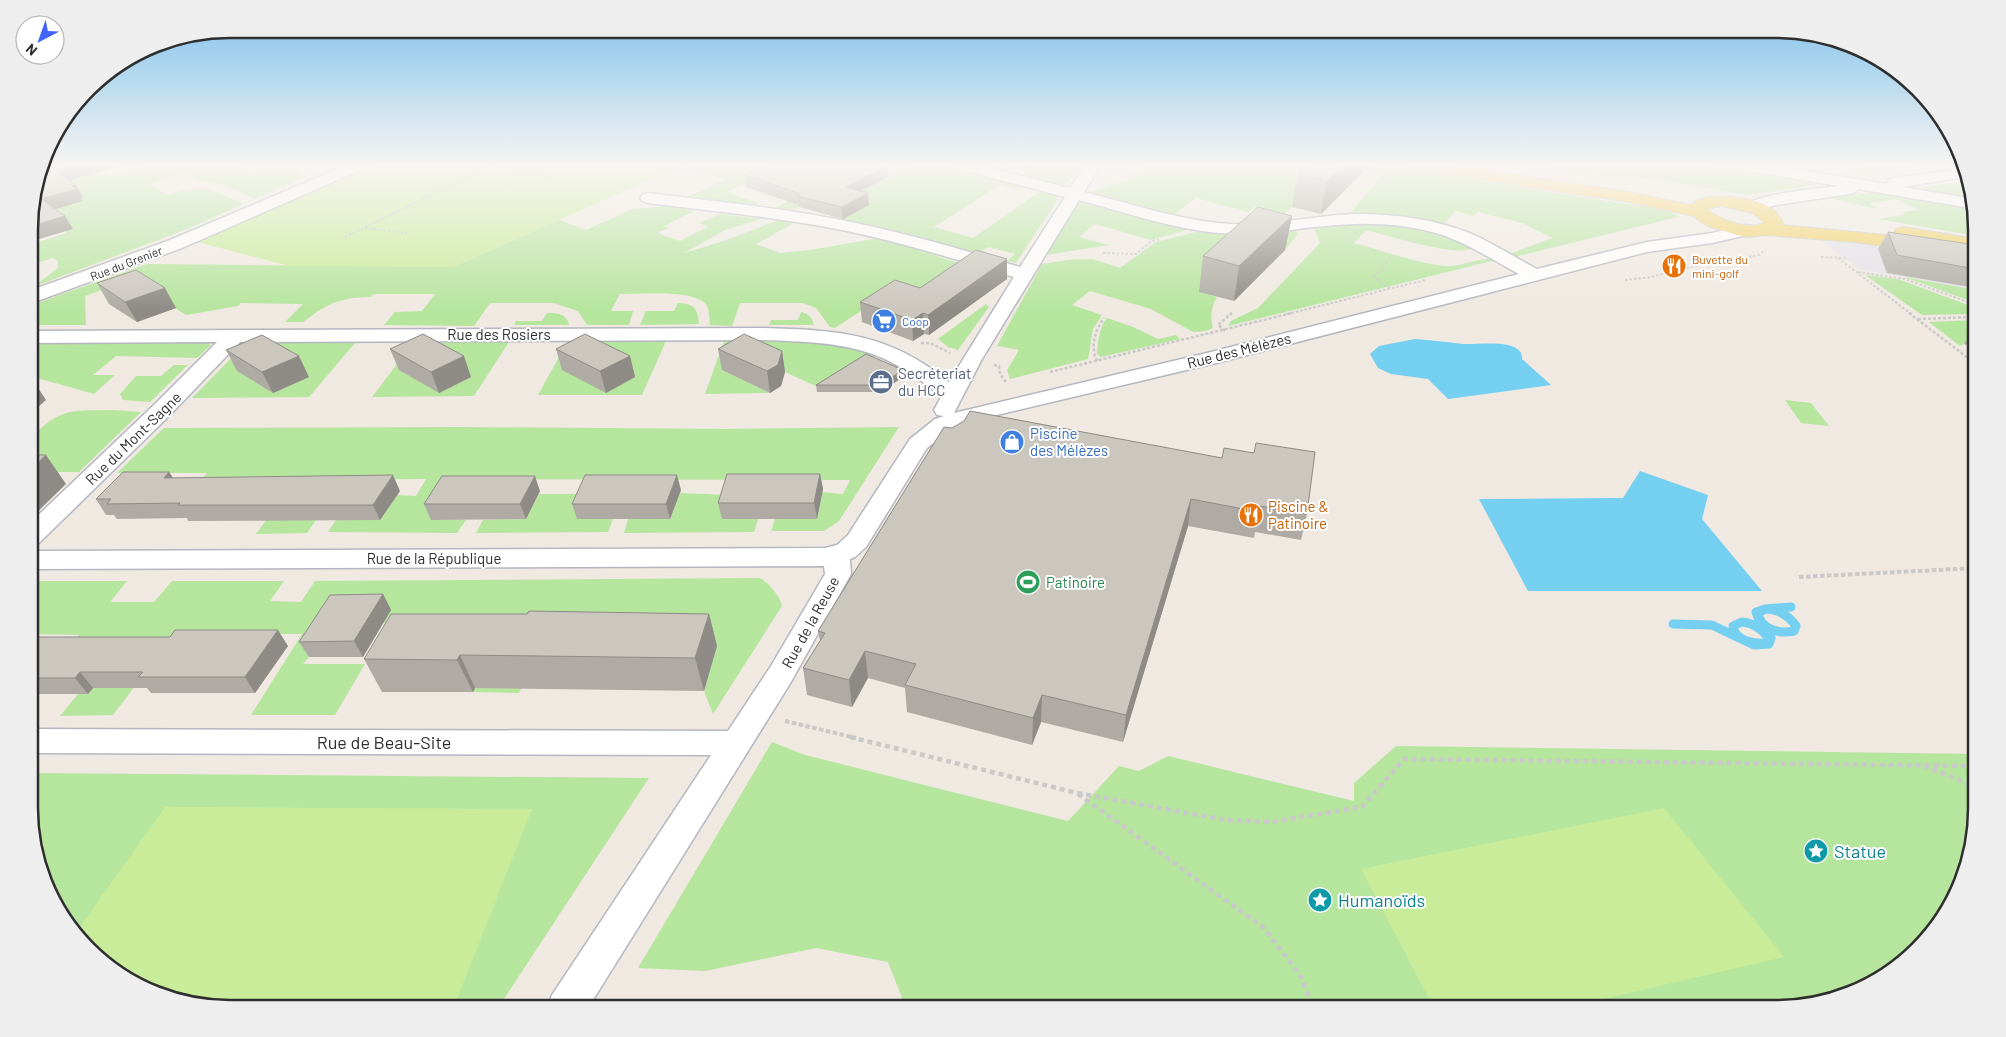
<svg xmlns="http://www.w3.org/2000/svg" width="2006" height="1037" viewBox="0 0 2006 1037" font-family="Barlow,sans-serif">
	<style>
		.industrial { fill: #e3e1e8 }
		.green { fill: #b6e59e }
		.pitch { fill: #c9ec9a }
		.water { fill: #75cff0 }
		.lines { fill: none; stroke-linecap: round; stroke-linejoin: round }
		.stream { stroke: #75cff0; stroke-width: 9 }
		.minor-casing { stroke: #b4b7c1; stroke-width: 3 }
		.primary-casing { stroke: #c9c9c9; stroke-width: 2 }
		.path-far3 { stroke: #c9c9c9; stroke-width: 2; stroke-dasharray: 2.5 2; stroke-linecap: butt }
		.path-far2 { stroke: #c9c9c9; stroke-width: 2.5; stroke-dasharray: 3 2; stroke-linecap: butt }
		.path-far1 { stroke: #c9c9c9; stroke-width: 4; stroke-dasharray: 4.5 2.5; stroke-linecap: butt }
		.path { stroke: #c9c9c9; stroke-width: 4.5; stroke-dasharray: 5 4; stroke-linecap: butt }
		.minor { fill: #fff; fill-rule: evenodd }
		.primary { fill: #f2d163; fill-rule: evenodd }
		.wall { fill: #afaba4 }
		.shaded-wall { fill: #8e8b86 }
		.building { fill: #cbc7bf; stroke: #8e8b86 }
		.labels { text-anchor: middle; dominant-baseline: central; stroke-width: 4; stroke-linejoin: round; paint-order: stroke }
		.far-food-label { font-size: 12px; fill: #c56008; stroke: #fff; text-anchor: start }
		.far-street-label { font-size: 12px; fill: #2e2e2e; stroke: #fff }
		.far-shop-label { font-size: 12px; fill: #366cbe; stroke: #fff; text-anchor: start }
		.street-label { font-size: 15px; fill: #2e2e2e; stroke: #fff }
		.service-label { font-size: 15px; fill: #4e5e75; stroke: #fff; text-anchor: start }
		.shop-label { font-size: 15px; fill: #366cbe; stroke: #fff; text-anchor: start }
		.food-label { font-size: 15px; fill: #c56008; stroke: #fff; text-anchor: start }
		.leisure-label { font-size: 15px; fill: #27864d; stroke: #fff; text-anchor: start }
		.near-street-label { font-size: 18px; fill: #2e2e2e; stroke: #fff }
		.near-culture-label { font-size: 18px; fill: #0d838f; stroke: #fff; text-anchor: start }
		.rim { fill: none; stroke: #2e2e2e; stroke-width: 2.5 }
	</style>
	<rect width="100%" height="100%" fill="#efe9e1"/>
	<path class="industrial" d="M1824,242l34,1 118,19v28l-117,-21z"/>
	<path class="green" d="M147,165h91l13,7c16,-5 42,-9 54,5l-50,22 -28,-13 -27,-5 -12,-8 -27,7 -10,4 15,11c36,-10 45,-7 77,9l-56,25 -154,58 25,-19v-7l-5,-3 -19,6 -5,-4v-15l38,-12 -30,-46 60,-16 10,6z
		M682,165h212l-15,9 -11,13 41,-22h36l82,21 -7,4 -21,-5 -65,42 39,11 68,-47 17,5 -2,6 -40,61 -9,-2 8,-7 -27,-7 -9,7 -59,-17 -76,-18 1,-2 -31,-18c-13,7 -23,14 -38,9l14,-8 -23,-6 15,-7 -6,-14 -30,14 -4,-2 -15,7 32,12 -4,3 -72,-8 43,-20z
		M979,165h102l-15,19h-15l-30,-8 7,-5 -22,-5 -8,5z
		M1148,165h189l-52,49 -31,-7 -6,5 -52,-14 -23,17 -86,-22 39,-12z
		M1339,165h37l283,44 19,6v2l-164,40 -5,-3 43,-16 -30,-15 -44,-11 -4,4 -19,-5 -10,12 -6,1 -87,-9 -1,-3 32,-38z
		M1532,165h181c11,2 35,10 44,6l59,10 6,3 -75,11 -109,-18h-24z
		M1861,165h76l-81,7 4,-2z
		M1967,181l7,19 -41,-7 -9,-4 1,-2z
		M1875,192l101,17v27l-97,-17 27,-5 -3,-2 16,-2 -24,-11 -27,4 9,5h-5l-41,-10z
		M1082,202h9l103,26 -43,12 -56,-16 -16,13 30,8 -63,10 30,-52z
		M670,206l24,5 -30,15 4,2 -11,5 23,8 28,-14 -9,-4 21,-9 41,5 -36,11 -41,23 40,-12 57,-22 13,4 -38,21 24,9 30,-3 69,-12 37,11 61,20 -42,29 -53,-1 -47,31 -5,-1 -14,-19 -13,-5h-63l-8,23 -22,-1c-1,-6 0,-17 -5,-22 -15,-14 -65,-9 -85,-9l-9,17h22l-4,14h-42l-9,-14 -25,-8h-63l-16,23 -90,-1 11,-13 27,-1 13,-17h-61l-3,3 -20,1 -18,5 -15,8 -15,11h-18l18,-18 -62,-1 -3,3 -52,9 -55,-35 -46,16 1,29h-57v-19l118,-42 306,3 106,-47 27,10 47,-21z
		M1358,222c39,1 81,5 115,26 -15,10 -87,-13 -107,-18l-12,13c27,7 65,21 92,23 17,1 33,-10 54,-7l-272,67 3,-5 27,-13 62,-65 -5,-12 2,-4z
		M1294,229l4,5 -13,16 -32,-9 -53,51 17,5c-6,9 -7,20 -4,31l-7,3 -13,1 -42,-23 -61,-18 -18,14 30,10 -9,14 -5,30 -78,20 -3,-9 12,-20 -22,-4 45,-82 33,-5h18l27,9 36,-26 48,-12 40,5z
		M1865,275l33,4 78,29v6l-54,1z
		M1904,277l72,13v13z
		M678,303c16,0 20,6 21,21l-59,1 6,-14h28z
		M986,304l3,3 -31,43 -10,-3 -10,-8z
		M801,312c8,2 11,5 13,13h-45l2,-5h27z
		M547,313c9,0 20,0 22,12h-55l2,-4h26z
		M1107,318l26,9 25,12 18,-4 4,4 -79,18 -4,-3c1,-12 2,-27 10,-36z
		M1976,320v16l-16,10 -31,-24z
		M568,341h98l-24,54h-104z
		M724,341h83l36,5 33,9 -54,34 -74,-34 -26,15 48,23 -65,1z
		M29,342h175l7,3 -14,13 -81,-2 -23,19h22l-21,19 -64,-18z
		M509,342l-35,54 -102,1 41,-54z
		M246,343h109l-46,54 -117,1z
		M174,365h14l-38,37 -27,-2 -3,-6 16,-18h25z
		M1785,400l26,3 18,23 -28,-3z
		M114,410l27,2 -62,60h-49v-43h10c25,-23 42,-18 74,-19z
		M459,427l264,2 176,-2 -60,94 -15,10h-53l4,-12h41l6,-27 21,2 7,-14 -396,-1 -23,40 35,1 -9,13 -129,-1 8,-12h44l17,-25 19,1 10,-17 -226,2 7,-8h-90l47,-45z
		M680,493l49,2 -7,24h36l-4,13 -130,1 4,-14h42z
		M539,494h49l25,25 -5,13 -132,1 7,-13 43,-1z
		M284,496l2,24h30l-9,13 -51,1z
		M760,578c9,5 20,18 22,28l-69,108 -9,-23 13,-45 -175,-2 -23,49 -46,-1 -70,-70 -19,1 -75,34 -6,7h62l-30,51h-84l51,-81h-56l-104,43 -29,38 -53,1 18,-22h10l5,-6h14l29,-35 -105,35 48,-53 -49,-1v-53h97l-17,21h44l18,-21h112l-14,20 31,1 14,-21z
		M772,742l33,13 263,66 51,-55 20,5 29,-15 186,45v-18l42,-37 581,8v53l-21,89 -29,44 -39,35 -48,23 -51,10h-883l-18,-46 -72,-14 -111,23 -67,-3z
		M30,773l619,5 -151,230h-268l-89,-21 -71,-58 -20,-35 4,-5h-7l-3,-5 -13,-50z"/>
	<path class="pitch" d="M374,165h309l-230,102 -164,-1 -92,-24z
		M165,807l367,2 -77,195 -250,-2 -64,-15 -66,-53z
		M1664,808l120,149 -220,51h-130l-73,-139z"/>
	<path class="water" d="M1415,339c16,1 32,3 48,5 13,1 61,-7 59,15l29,26 -103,14 -20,-20 -37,-5 -13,-6 -8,-14 9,-8z
		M1640,471l68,24 -6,24 60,72h-234l-49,-92 144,-1z"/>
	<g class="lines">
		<path class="stream" d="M1765,609c13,0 23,6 31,17l-2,5c-15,3 -33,-1 -36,-18z
			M1765,609l26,-2
			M1742,622c11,1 19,6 26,15l-2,6c-13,1 -31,-2 -33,-17z
			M1673,624l39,1 27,13
			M1739,638l15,7 15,-1 2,-6 -11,-15 -4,-11 9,-3"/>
		<defs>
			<path id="minor" d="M347,165h21l-3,3 -183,80 -153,56v-13l141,-51z
				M952,165h26l92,23 15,-23h16l-17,27c44,11 89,26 134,31 46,5 91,-7 136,-9 36,-1 79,5 113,18 24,10 47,25 70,37l110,-27 65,-9 34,-8 6,1 3,4 -3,4 -40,9 -65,9 -431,111 -240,57 -25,9 -24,19 -61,99 -11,10 -5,2 1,15 -60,108 -203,326h-41l5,-13 159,-240 -681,-2v-24l698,2 43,-65 54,-92 -1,-8 -794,3v-18l795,-3 12,-3 11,-10 62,-96 25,-20 9,-3 -7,-1 -3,-5 7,-13c-59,-53 -102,-54 -177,-57l-524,2 -69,72 -132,129 -9,2v-22l125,-119 62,-62 -188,1v-12l735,-3c74,2 125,5 185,54l65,-105c-58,-18 -117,-36 -177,-48 -62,-12 -126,-18 -189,-26l-6,-2 -2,-3 2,-3 6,-2c63,8 126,14 188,26 63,12 124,30 184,48l45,-70 -110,-29zM1079,200c46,12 93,29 140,33 46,4 90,-8 136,-9 32,-1 71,3 100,16 22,9 43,23 64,34l-312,79 -253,60 28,-54z
				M1736,165h35l116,19 1,-4 6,-2 68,-9 4,8 -64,10 72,12 2,10 -118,-20 -2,3 -6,2 -74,11 -24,7 -6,-1 -2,-4c9,-13 77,-19 95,-21l-95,-16 -5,-2z"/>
			<path id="primary" d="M1408,165h41l180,27 62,13c14,-15 64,-8 80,3 6,4 9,9 12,15l-1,2 113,11 -1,-3 2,-4 7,-2 73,12v12l-47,-8 2,2 -3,4 -7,2 -67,-9 -88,-7 -18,2 -11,-2 -29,-9 -15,-10 -64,-14 -213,-32 -6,-1zM1722,206l31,7 11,9c-13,10 -46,-3 -57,-13z"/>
		</defs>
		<use href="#minor" class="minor-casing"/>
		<use href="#primary" class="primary-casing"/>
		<path class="path-far3" d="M497,165l9,3 6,-3
			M506,168l46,10
			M1369,170l14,-4
			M469,177l8,2
			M365,228l42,5
			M345,237l148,-72
			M1103,253l33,1 16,-13 9,-2
			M1821,257l26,1
			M1390,258l-15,18 7,8 8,4
			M1838,258l73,56
			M1858,272l47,7 71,26
			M1625,280l26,-3 48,-12 60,-10 6,-5
			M1287,314l138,-34"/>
		<path class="path-far2" d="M1909,313l67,51
			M1918,319l58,-2
			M1225,331l-7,-6 14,-12
			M921,343h9l20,10
			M1097,361c-7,-15 -2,-30 7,-43
			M994,365l5,1 1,8 7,9
			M1050,372l242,-59"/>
		<path class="path-far1" d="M1799,577l178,-9
			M785,721l71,17"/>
		<path class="path" d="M850,737l227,56 149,27 45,2 91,-15 42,-48 573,7
			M1924,766l53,21
			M1078,794l185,133 37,48 14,33"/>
		<use href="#minor" class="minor"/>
		<use href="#primary" class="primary"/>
	</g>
	<path class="wall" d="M1017,165h19l-6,3z
		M1308,165h56l-2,8 -41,41 -29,-7 6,-33z
		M887,166l1,11 -27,14 8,14 -26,14 -44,-12 -1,-2 -52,-18 -1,-12z
		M1292,216l-7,34 -51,51 -35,-9 4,-36z
		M1888,232l88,13v43l-89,-15 -9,-24z
		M1007,279l-78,56 -5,-1 -11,7 -51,-19 -2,-20 60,-14z
		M97,283l79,25 -39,14 -28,-18z
		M1976,325v23l-12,-4z
		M390,349l81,28 -32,16 -40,-23z
		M556,349l74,7 5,21 -29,16 -44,-23z
		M718,349l64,2 3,21 -4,14 -11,7 -48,-23z
		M226,350l83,27 -36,16 -36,-22z
		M903,377l-22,15h-64l-1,-7z
		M944,427l363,87 -6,26 -46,-8 -1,6 -66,-12 -65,216 -82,-20 -9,23 -125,-33 -2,-24 -37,-10 -16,29 -45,-12 -4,-27 17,-27 -2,-10z
		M169,472l4,6 227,13 -20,29 -192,1 -1,-3 -70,1 -3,-4h-8l-10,-16z
		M820,474l3,15 -6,30h-95l-4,-16z
		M681,490l-11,29h-93l-5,-15z
		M540,491l-14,28 -95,1 -7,-16z
		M383,594l8,16 -28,47h-54l-10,-15z
		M709,614l8,32 -13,45 -229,-3 -2,4h-91l-18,-33z
		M30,633l10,4 248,9 -33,47h-104l-4,-5h-54l-5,6h-58z"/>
	<path class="shaded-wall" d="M75,165h49l-62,17 -7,-12z
		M1030,165h6l-6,3z
		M1344,165h20l-2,8 -41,41 6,-33z
		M887,166l1,11 -41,21 -1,-11z
		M76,185l7,12 -2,1 2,3 -34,10 -8,-12z
		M868,193l1,12 -26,14 -1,-12z
		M65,216l8,13 -44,13v-15z
		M1292,216l-7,34 -51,51 5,-35z
		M1007,259v20l-78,56 -1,-20z
		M165,288l11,20 -39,14 -12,-20z
		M923,313l1,21 -11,7 -1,-21z
		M782,351l3,21 -4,14 -11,7 -3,-22z
		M299,356l10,21 -36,16 -11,-21z
		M464,356l7,21 -32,16 -8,-21z
		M630,356l5,21 -29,16 -6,-22z
		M903,370v7l-22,15 -1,-7z
		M32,379l14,21 -16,14v-34z
		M46,455l20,29 -36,35v-49z
		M169,472l10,15 -15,-9z
		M820,474l3,15 -6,30 -3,-16z
		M393,475l7,16 -20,29 -7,-15z
		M677,475l4,15 -11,29 -4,-15z
		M535,476l5,15 -14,28 -6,-15z
		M1191,499l-3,27 -65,216 3,-27z
		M383,594l8,16 -28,47 -9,-16z
		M709,614l8,32 -13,45 -9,-33z
		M278,630l10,16 -33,47 -10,-16z
		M36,633l13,16 -17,-12z
		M865,651l3,27 -16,29 -3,-27z
		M460,655l15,33 -2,4 -16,-32z
		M80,672l13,16 -5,6 -13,-16z
		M1042,695l-1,27 -9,23 1,-27z"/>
	<path class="building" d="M43,165h32l-20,5 21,15 -4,1 4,3 -35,10 24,17 -36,11v-11z
		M768,165h117l2,1 -41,21 22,6 -26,14 -45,-11 3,-2 -55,-19z
		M1308,165h36l-17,16 -29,-7z
		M1258,207l34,9 -53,50 -36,-10z
		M1888,232l88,13v24l-79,-14z
		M976,250l31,9 -79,56 -5,-2 -11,7 -52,-18 35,-22 25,8z
		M136,270l29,18 -40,14 -28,-19z
		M423,334l41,22 -33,16 -41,-23z
		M585,334l45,22 -30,15 -44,-22z
		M744,334l38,17 -4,14 -11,6 -49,-22z
		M262,335l37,21 -37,16 -36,-22z
		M866,354l37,16 -23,15h-64z
		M970,411l252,47 2,-10 30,5 2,-10 59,9 -8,62 -47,-8 -1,6 -68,-13 -65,216 -84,-20 -9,23 -128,-33 11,-21 -51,-13 -16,29 -46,-12 22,-35 -7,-2 126,-204 8,1 12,-7z
		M30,455h16l-16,15z
		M123,472h46l-5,6 229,-3 -20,30h-195l2,-2 -73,1 4,-5h-15z
		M727,474h93l-6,29h-96z
		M585,475h92l-11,29h-94z
		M442,476h93l-15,28h-96z
		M383,594l-29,47 -55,1 31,-47z
		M529,611l180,3 -14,44 -235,-3 -3,5 -93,-1 27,-45h136z
		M175,630h103l-33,47h-107l5,-5h-63l-5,6h-45v-45h6l-4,4h138z"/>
	<linearGradient id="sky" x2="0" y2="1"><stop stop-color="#7abfeb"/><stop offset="0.53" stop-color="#f8f5f2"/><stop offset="1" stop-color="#f8f5f2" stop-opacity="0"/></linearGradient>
	<rect width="2006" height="310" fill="url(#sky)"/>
	<defs>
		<symbol id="restaurant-disc" viewBox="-11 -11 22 22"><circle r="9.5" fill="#e8710a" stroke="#fff"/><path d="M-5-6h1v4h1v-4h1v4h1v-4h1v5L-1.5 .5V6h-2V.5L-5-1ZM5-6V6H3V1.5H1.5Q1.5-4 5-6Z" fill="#fff"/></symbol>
		<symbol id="supermarket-disc" viewBox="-11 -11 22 22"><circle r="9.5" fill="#3f7fe0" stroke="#fff"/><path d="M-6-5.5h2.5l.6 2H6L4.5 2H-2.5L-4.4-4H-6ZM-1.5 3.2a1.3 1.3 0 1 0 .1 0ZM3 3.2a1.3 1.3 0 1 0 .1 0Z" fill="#fff"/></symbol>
		<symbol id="office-disc" viewBox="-11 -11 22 22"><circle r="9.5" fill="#5c6f8a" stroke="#fff"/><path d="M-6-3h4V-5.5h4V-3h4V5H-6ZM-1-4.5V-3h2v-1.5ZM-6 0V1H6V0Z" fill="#fff"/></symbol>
		<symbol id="shop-disc" viewBox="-11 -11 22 22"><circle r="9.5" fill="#3f7fe0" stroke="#fff"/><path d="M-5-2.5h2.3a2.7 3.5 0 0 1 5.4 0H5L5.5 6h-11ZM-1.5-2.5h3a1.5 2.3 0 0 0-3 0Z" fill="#fff"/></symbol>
		<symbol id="stadium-disc" viewBox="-11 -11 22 22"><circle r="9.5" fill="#2e9e5b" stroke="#fff"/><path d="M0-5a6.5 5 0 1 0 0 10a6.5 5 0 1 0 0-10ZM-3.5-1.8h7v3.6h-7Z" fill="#fff"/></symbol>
		<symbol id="sight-disc" viewBox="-11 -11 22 22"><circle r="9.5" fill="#0f9aa8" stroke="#fff"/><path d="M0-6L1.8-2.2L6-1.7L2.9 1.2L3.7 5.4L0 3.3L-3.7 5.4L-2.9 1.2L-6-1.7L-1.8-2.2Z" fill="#fff"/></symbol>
	</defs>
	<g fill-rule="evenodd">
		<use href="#restaurant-disc" x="1660" y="252" width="28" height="28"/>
		<use href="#supermarket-disc" x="870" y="307" width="28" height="28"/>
		<use href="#office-disc" x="867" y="368" width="28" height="28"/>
		<use href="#shop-disc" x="998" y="428" width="28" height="28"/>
		<use href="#restaurant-disc" x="1237" y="501" width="28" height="28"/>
		<use href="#stadium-disc" x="1014" y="568" width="28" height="28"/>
		<use href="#sight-disc" x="1802" y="837" width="28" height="28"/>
		<use href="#sight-disc" x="1306" y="886" width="28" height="28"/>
	</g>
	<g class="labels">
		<g class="far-food-label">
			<text x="1692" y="259">Buvette du<tspan x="1692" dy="14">mini-golf</tspan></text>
		</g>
		<g class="far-street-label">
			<text transform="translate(126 263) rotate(-21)">Rue du Grenier</text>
		</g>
		<g class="far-shop-label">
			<text x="902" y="321">Coop</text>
		</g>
		<g class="street-label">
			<text x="499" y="334">Rue des Rosiers</text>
			<text transform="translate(1239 350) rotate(-14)">Rue des Mélèzes</text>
			<text transform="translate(133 438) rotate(-44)">Rue du Mont-Sagne</text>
			<text x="434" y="558">Rue de la République</text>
			<text transform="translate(810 622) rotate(-61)">Rue de la Reuse</text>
		</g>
		<g class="service-label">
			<text x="898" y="373">Secréteriat<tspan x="898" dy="17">du HCC</tspan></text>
		</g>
		<g class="shop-label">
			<text x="1030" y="433">Piscine<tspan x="1030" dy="17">des Mélèzes</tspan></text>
		</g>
		<g class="food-label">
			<text x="1268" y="506">Piscine &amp;<tspan x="1268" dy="17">Patinoire</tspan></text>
		</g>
		<g class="leisure-label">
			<text x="1046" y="582">Patinoire</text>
		</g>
		<g class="near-street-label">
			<text x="384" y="742">Rue de Beau-Site</text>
		</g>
		<g class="near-culture-label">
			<text x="1834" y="851">Statue</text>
			<text x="1338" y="900">Humanoïds</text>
		</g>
	</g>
	<path d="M0 0H2006V1037H0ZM230 38H1776A192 192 0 0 1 1968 230V808A192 192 0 0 1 1776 1000H230A192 192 0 0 1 38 808V230A192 192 0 0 1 230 38Z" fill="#eee" fill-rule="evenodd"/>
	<path class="rim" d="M230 38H1776A192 192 0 0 1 1968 230V808A192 192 0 0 1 1776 1000H230A192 192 0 0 1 38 808V230A192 192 0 0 1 230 38Z"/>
	<g transform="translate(40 40) rotate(221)"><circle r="24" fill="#ffffff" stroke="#ababab"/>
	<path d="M0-4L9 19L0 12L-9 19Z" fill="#4264fb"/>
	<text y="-8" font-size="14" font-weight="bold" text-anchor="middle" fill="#2e2e2e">N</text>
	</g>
</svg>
